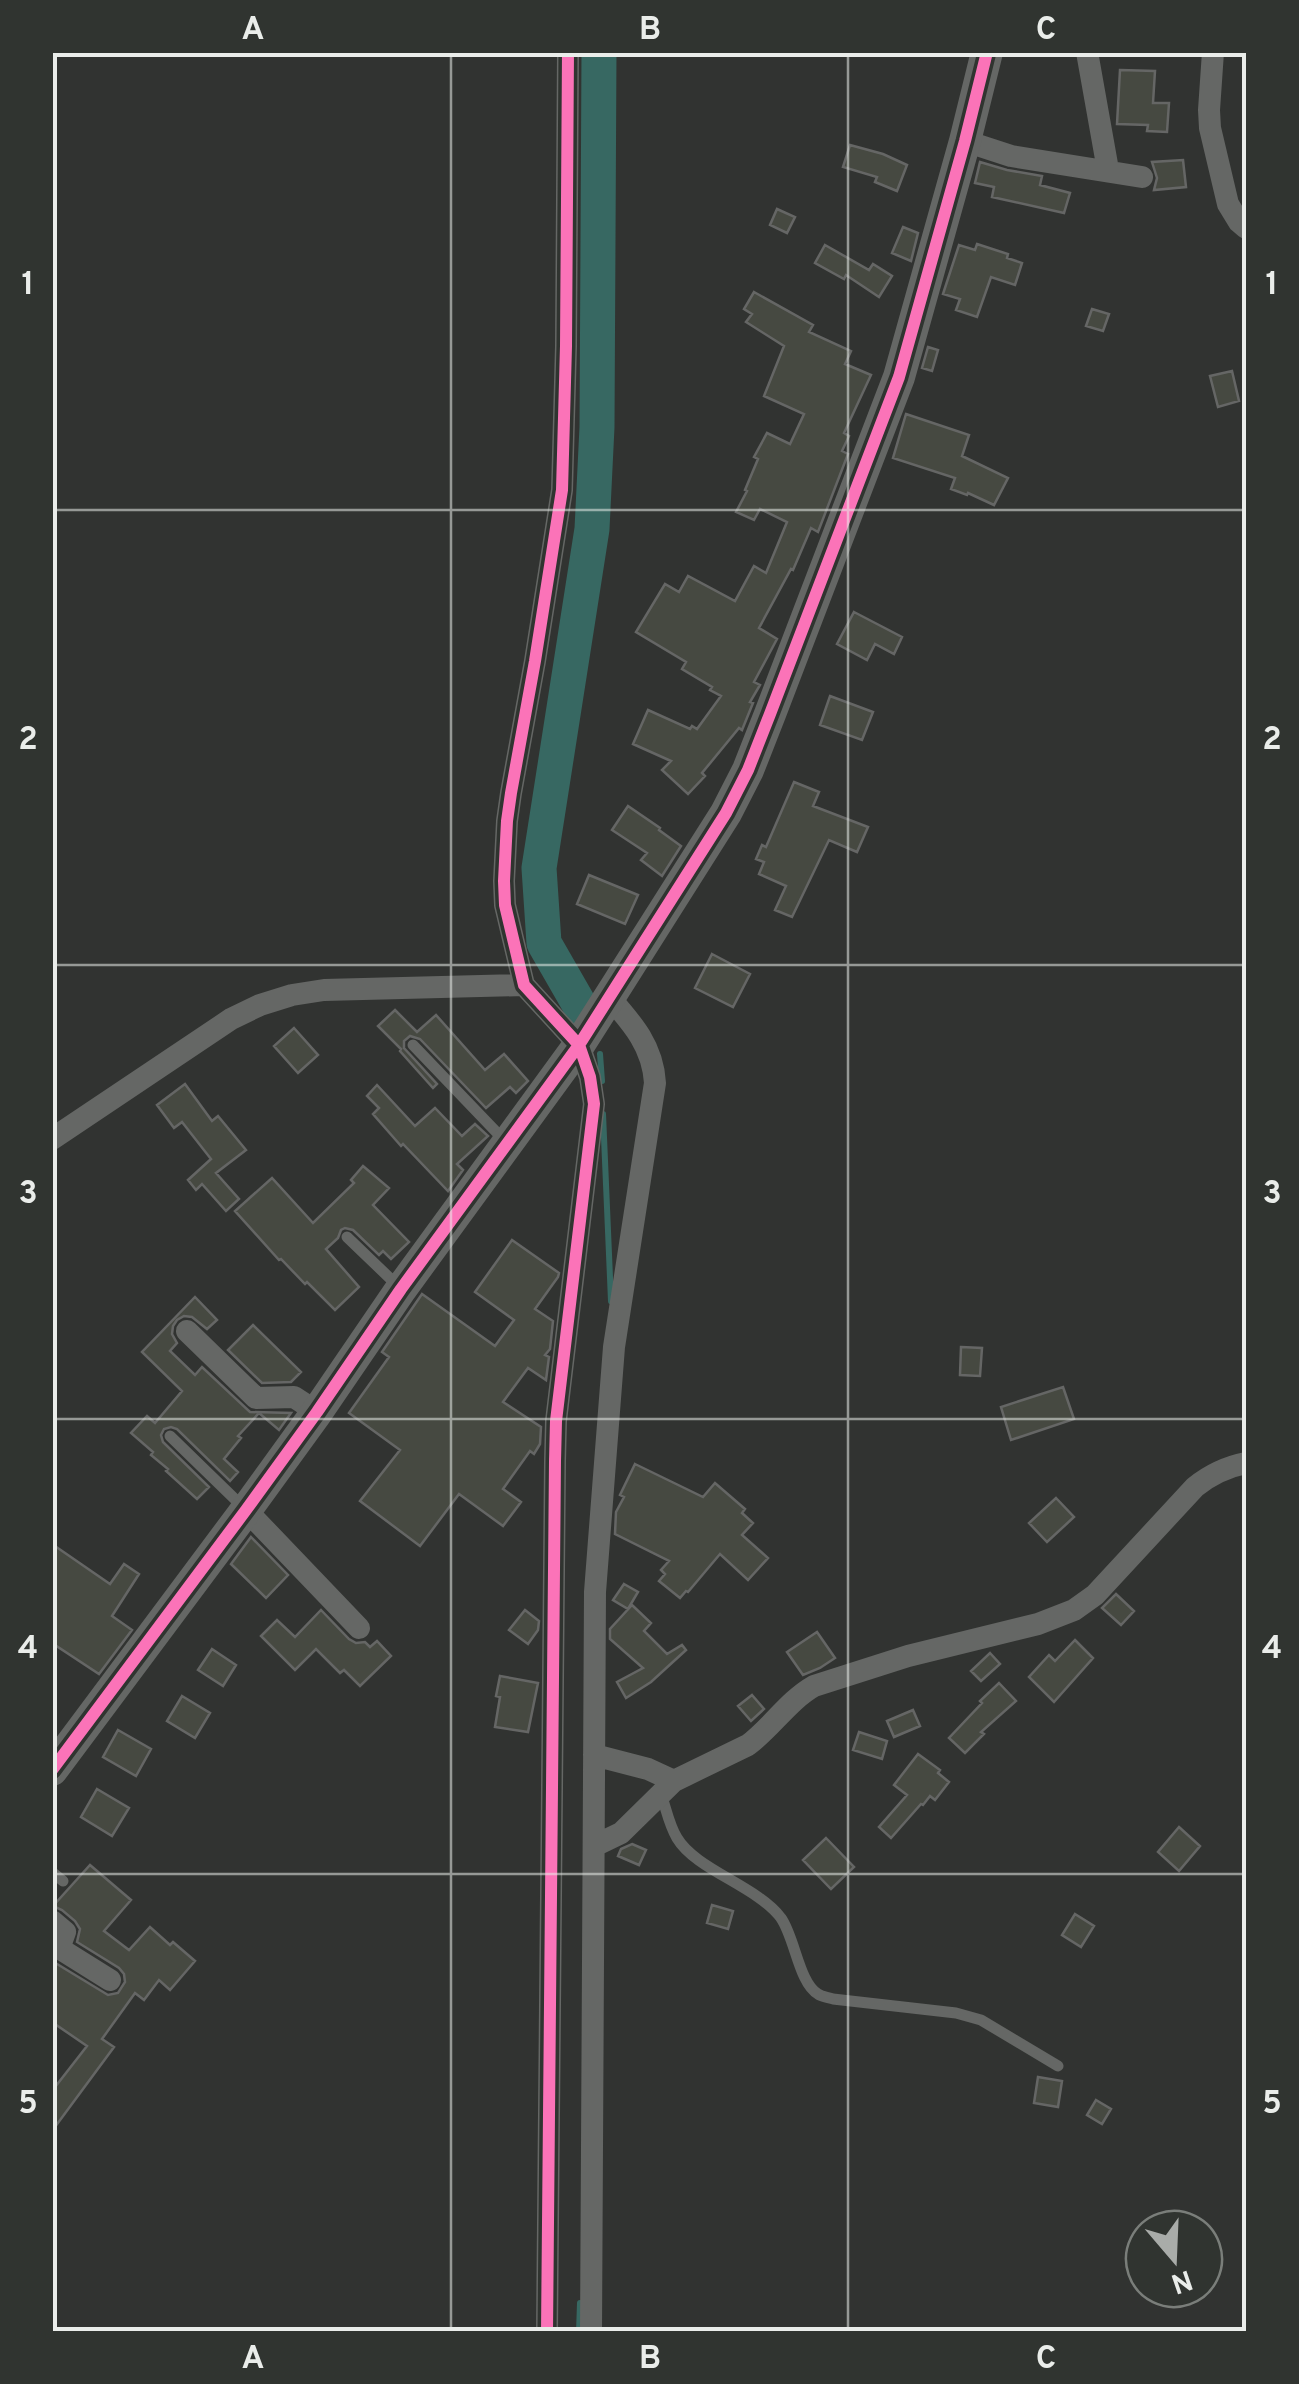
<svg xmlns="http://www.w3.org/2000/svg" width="1299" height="2384" viewBox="0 0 1299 2384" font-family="Overpass,sans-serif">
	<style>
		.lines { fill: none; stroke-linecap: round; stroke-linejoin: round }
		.stream { stroke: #376862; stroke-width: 6 }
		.river { stroke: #376862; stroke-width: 35 }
		.building { fill: #464941; stroke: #656665; stroke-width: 2.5 }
		.lane { stroke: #656765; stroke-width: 11 }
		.street { stroke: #656765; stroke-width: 22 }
		.secondary { stroke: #656765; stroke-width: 32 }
		.cycleway-casing { stroke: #303430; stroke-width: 19 }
		.cycleway { stroke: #fb73b8; stroke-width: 12 }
		.grid { fill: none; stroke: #eaedea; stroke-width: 2.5; stroke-opacity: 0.55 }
		.neatline { fill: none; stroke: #eaedea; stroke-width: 4 }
		.grid-label { font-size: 32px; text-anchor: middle; font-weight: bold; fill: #eaedea }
	</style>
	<rect width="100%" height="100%" fill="#313331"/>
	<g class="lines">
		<path class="stream" d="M600,1054l2,27
			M603,1114l8,187
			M579,2332l1,-29"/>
		<path class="river" d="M583,1011l-39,-68 -5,-75 53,-339 5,-102 2,-375"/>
	</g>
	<path class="building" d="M1120,70l35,1 -2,32h16l-2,29 -20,-1 1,-6 -31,-1z
		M850,145l33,9 24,11 -10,26 -22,-9 2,-5 -34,-10z
		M1183,160l3,27 -32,3 3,-12 -5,-16z
		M980,162l27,8 35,6 -2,9 30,8 -6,20 -72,-16 2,-10 -19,-4z
		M777,209l18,8 -8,16 -17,-8z
		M903,227l15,6 -7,28 -19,-8z
		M977,244l31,10 -1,4 15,5 -7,22 -24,-8 -14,40 -21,-7 4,-11 -17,-5 16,-49 16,5z
		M825,245l44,25 4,-6 19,12 -13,21 -33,-22 -2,4 -29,-16z
		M754,292l59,33 -4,7 42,19 -6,13 26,11 -27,58 5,3 -7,15 6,3 -30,78 -7,-4 -18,42 -2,-1 -32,59 18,11 -23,43 6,3 -10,17 3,1 -11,27 -3,-2 -37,45 3,3 -17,18 -26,-24 9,-9 -38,-17 15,-34 42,19 2,-3 5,3 24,-33 -11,-6 2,-3 -30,-18 4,-7 -50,-30 29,-48 14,8 9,-16 47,25 19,-35 12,7 21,-51 -27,-13 -6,11 -18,-8 11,-21 -2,-1 13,-31 -4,-2 13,-24 23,11 14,-30 -40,-18 20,-50 -38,-24 6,-8 -8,-5z
		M1092,309l17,5 -6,17 -17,-5z
		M928,347l10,3 -6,21 -10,-3z
		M1232,371l7,30 -21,6 -8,-31z
		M906,414l63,21 -7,21 46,22 -14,27 -26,-12 -1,2 -16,-6 4,-11 -62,-20z
		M854,612l48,25 -8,17 -19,-10 -8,16 -30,-16z
		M830,696l43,16 -11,28 -42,-15z
		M794,782l25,10 -6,14 55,21 -11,25 -28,-12 -37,77 -17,-7 11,-24 -27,-12 5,-12 -8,-3 6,-14 4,2z
		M628,806l32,22 -1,2 22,16 -19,30 -21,-16 6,-7 -35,-23z
		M589,875l49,20 -13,29 -48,-20z
		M712,954l38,20 -17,33 -38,-19z
		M395,1010l22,22 19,-17 49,55 19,-16 24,27 -12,12 -6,-6 -24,21 -66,-69 -10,-3 -6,5v7l33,36 -4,4 -33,-37 1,-2 -23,-23z
		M294,1028l24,27 -20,18 -24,-27z
		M185,1084l27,37 6,-5 28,34 -30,23 23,26 -13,12 -24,-27 -6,6 -8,-10 23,-21 -29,-37 -8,6 -17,-23z
		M377,1085l38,41 20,-18 27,28 13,-12 13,12 -31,28 6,6 -15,21 -45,-47 -2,2 -28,-32 6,-6 -12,-12z
		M363,1166l26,22 -16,17 36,37 -18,17 -8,-8 -4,4 -26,-25 -8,-2 -4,2 -3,8 -12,11 33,38 -24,23 -28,-28 -2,2 -24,-25 -2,1 -44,-49 37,-33 41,45 41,-40 -3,-3z
		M512,1240l47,33 -1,4 -23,32 18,12 -3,28 -5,6 4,2 -3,23 -18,-12 -25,34 38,25 -1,17 -6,10 -4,-3 -27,38 18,13 -18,24 -44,-32 -39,52 -60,-45 40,-51 -51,-37 40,-56 -7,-5 40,-58 73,52 19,-26 -39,-28z
		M195,1297l22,23 -10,9 -15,-12 -8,-1 -7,4 -4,6 -1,8 5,9 -7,8 25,24 7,-8 48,45 41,1 -12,17 -20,-17 -21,23 3,2 -17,21 14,13 -8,9 -53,-52 -6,-2 -7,2 -3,6 2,7 46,45 -12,12 -31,-28 2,-2 -17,-14 2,-3 -22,-19 16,-17 8,7 27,-32 -40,-39z
		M253,1325l48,47 -10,10 -29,1 -34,-33z
		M961,1347l21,1 -2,28 -20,-1z
		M1063,1387l11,32 -63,21 -10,-33z
		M635,1464l68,33 12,-14 30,26 -3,4 11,10 -11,12 26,23 -20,22 -28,-26 -32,38 -2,-1 -6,7 -21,-17 6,-7 -4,-4 8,-9 -54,-27 1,-22 8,-15 -4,-2z
		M1056,1498l18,19 -27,25 -18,-19z
		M251,1537l37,38 -22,23 -35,-34z
		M52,1544l58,40 14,-20 15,10 -27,42 20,14 -33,44 -47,-31z
		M624,1584l14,8 -10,17 -15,-9z
		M1116,1594l18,17 -13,14 -19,-17z
		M632,1605l19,18 -7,8 23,23 15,-9 4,5 -35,32 -25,16 -9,-16 26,-14 -33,-29v-10z
		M321,1610l28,29 7,4 9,-1 5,5 7,-6 14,15 -31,30 -16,-16 -4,3 -24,-24 -21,21 -34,-34 16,-16 18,17z
		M525,1610l14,11 -1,9 -10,14 -19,-14z
		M817,1632l18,26 -15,10 -17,7 -16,-23z
		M1075,1640l18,18 -39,44 -25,-25 20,-22 6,6z
		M212,1649l24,16 -13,21 -25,-16z
		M990,1653l10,11 -19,17 -10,-10z
		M500,1676l38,7 -10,49 -33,-5 5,-30 -4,-1z
		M999,1683l17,18 -35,31 3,2 -19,19 -16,-15 33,-35 -2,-2z
		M752,1695l12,14 -13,12 -13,-15z
		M182,1696l28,17 -15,25 -28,-17z
		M913,1710l7,16 -26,11 -7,-16z
		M118,1730l33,19 -15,27 -33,-19z
		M859,1732l28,9 -5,18 -29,-9z
		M918,1754l22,16 -2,3 11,9 -14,18 -5,-4 -7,9 -2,-1 -30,34 -12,-11 28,-32 -13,-10z
		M97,1789l32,19 -17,28 -31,-19z
		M1179,1827l21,19 -21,25 -21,-19z
		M826,1838l28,29 -23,22 -28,-29z
		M632,1844l14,6 -7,15 -21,-9 3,-7z
		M90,1865l41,35 -27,31 25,19 21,-23 20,18 3,-3 22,19 -25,29 -11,-10 -15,20 -9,-7 -33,46 12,8 -62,84v-40l35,-45 -35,-24v-61l56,34 10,-2 7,-11 -1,-8 -5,-6 -42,-26 3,-13 -5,-8 -13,-11 -9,-4z
		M712,1905l21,6 -5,18 -21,-6z
		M1075,1914l19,12 -13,21 -19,-12z
		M1038,2077l24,4 -4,26 -24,-4z
		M1096,2100l15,9 -9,15 -15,-9z"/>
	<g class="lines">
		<path class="lane" d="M413,1045l91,95
			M347,1237l51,49
			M170,1436l73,71
			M661,1794c5,14 8,31 16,44 19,32 80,48 104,80 14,20 18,65 37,76 4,3 10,3 15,5l123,14 25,7 77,46
			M52,1872l11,9"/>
		<path class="street" d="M1087,52l21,118
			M1213,52l-4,58 1,18 18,76 11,18 7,6
			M965,141l46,15 131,21
			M52,1139l179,-120 29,-14 32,-10 32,-5 200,-5
			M187,1331l69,67 38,-1 23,15
			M246,1510l113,118
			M594,1755l54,14 26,12
			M594,1846l27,-13 53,-52 74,-36c24,-18 40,-44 66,-59l94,-30 130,-32 36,-14 21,-15 100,-108c16,-13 31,-20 51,-24
			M52,1921l13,11 -5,14 2,4 48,30
			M547,2332l8,-871 1,-40 38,-317 -4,-27 -11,-32 -55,-60 -19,-80 -1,-24 3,-60 4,-28 24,-132 27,-171 4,-144 2,-294
			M591,2332l4,-740 19,-245 41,-264c-2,-36 -22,-59 -45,-85"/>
		<path class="secondary" d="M52,1770l194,-260 71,-98 84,-123 178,-244 147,-232 22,-43 22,-56 129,-337 66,-236 22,-89"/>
		<defs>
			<path id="cycleway" d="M52,1770l194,-260 71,-98 84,-123 178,-244 147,-232 22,-43 22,-56 129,-337 66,-236 22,-89
				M547,2332l8,-871 1,-40 38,-317 -4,-27 -11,-32 -55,-60 -19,-80 -1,-24 3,-60 4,-28 24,-132 27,-171 4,-144 2,-294"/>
		</defs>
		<use href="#cycleway" class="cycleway-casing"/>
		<use href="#cycleway" class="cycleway"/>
	</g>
	<path class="grid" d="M451,52v2280M848,52v2280M52,510h1194M52,965h1194M52,1419h1194M52,1874h1194"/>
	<rect width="1299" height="2384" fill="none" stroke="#303430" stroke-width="110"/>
	<g transform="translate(1174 2259) rotate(161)"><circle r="48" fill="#303430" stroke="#7a7e7a" stroke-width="2.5"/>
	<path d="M0-8L18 38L0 25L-18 38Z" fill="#a9aca9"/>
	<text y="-15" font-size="28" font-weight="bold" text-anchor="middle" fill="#eaedea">N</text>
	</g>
	<rect x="55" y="55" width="1189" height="2274" class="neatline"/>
	<g class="grid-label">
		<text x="253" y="39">A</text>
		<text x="650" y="39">B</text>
		<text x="1046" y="39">C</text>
		<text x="28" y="294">1</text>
		<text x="1272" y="294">1</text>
		<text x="28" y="749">2</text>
		<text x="1272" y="749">2</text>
		<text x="28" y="1203">3</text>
		<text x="1272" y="1203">3</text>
		<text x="28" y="1658">4</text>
		<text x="1272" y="1658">4</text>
		<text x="28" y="2113">5</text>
		<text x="1272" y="2113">5</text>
		<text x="253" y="2368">A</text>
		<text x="650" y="2368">B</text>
		<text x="1046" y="2368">C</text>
	</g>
</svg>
